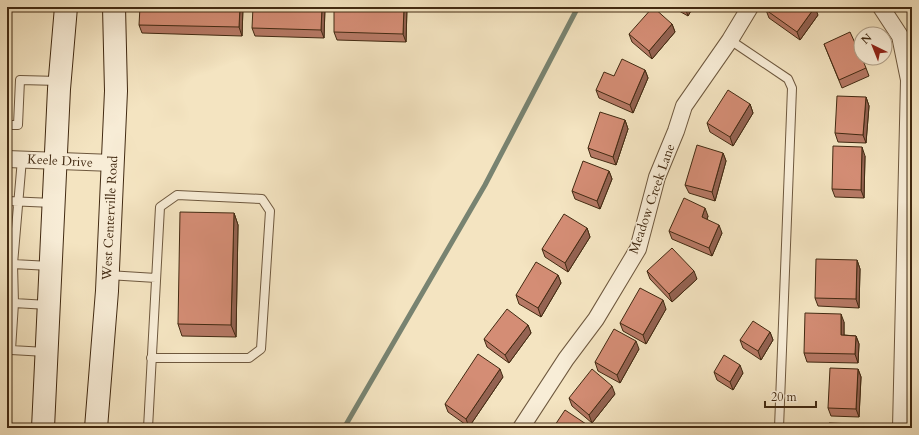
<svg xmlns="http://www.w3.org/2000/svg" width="919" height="435" viewBox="0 0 919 435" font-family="Cardo,serif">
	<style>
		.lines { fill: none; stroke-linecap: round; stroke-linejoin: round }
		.stream { stroke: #788371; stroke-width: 5 }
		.service-casing { stroke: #6e583e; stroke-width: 10 }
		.minor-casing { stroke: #6e583e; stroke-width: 18 }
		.secondary-casing { stroke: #422a12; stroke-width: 24 }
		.service { stroke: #f8edd7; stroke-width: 8 }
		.minor { stroke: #f8edd7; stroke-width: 16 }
		.secondary { stroke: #f8edd7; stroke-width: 22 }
		.wall { fill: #b67965; stroke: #422a12 }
		.shaded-wall { fill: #946352; stroke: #422a12 }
		.building { fill: #d48d75; stroke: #422a12 }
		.labels { text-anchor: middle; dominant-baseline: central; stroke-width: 3; stroke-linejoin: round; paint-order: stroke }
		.street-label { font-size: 13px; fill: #422a12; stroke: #f8edd7 }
	</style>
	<rect width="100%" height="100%" fill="#f4e4c1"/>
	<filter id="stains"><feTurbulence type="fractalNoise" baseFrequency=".005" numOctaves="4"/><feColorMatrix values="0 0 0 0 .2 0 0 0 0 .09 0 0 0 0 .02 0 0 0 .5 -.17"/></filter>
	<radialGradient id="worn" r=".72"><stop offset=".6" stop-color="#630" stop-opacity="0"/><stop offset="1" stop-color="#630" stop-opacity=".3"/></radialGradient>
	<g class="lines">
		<path class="stream" d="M344,428l141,-243 93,-178"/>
		<defs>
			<path id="service" d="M730,40l58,39 4,9 -13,340
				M7,125h11l2,-45 39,1
				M22,159l-9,105 37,2
				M7,201l46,2
				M7,264h6l1,39
				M108,275l48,3
				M46,352l-35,-2 3,-47 34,2
				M148,428l12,-221 17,-12 85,4 8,12 -9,138 -12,9h-98"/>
			<path id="minor" d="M881,7l19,29 9,44 -8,348
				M7,159l106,4
				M521,428l45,-69 30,-40 42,-70 19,-72 19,-46 8,-25 46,-66 20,-33"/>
			<path id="secondary" d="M43,428l16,-339 7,-82
				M96,428l11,-137 9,-200 -2,-84"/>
		</defs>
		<use href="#service" class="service-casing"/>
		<use href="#minor" class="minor-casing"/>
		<use href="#secondary" class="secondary-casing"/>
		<use href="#service" class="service"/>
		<use href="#minor" class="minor"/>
		<use href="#secondary" class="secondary"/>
	</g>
	<path class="wall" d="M243,7l-1,29 -100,-3 -3,-8z
		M325,7l-1,31 -69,-2 -3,-8z
		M407,7l-1,35 -69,-2 -3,-8z
		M672,7h21l-5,9z
		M766,10l52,5 -18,25 -31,-22z
		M672,24l3,8 -23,27 -20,-17 -3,-8z
		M824,44l42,24 3,8 -27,12z
		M645,70l3,8 -15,35 -34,-15 -3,-8 18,-14z
		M866,97l3,9 -3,37 -28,-1 -3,-9z
		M750,104l3,9 -20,33 -23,-14 -3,-9z
		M625,120l3,9 -12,36 -25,-8 -3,-9z
		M723,153l3,8 -11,40 -26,-8 -4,-8z
		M865,156l-1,42 -29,-1 -3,-8z
		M609,171l3,8 -12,30 -25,-10 -3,-8z
		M234,213l4,12 -2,112 -54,-1 -4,-12z
		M708,216l-1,4 15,13 -10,23 -40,-17 -3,-8z
		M587,228l3,9 -22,35 -23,-15 -3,-8z
		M857,260l3,9 -1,39 -41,-2 -3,-8z
		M647,271l50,8 -25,23 -22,-23z
		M558,275l3,8 -20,34 -22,-13 -3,-9z
		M666,309l-20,35 -23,-13 -3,-8z
		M844,322v13l12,1 3,8 -1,19 -51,-1 -3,-9z
		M528,325l3,8 -22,30 -22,-16 -3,-8z
		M770,332l3,8 -12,20 -18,-12 -3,-8z
		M639,349l-19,34 -22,-12 -3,-9z
		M858,369l3,8 -2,40 -28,-1 -3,-8z
		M714,372l29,1 -10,17 -16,-10z
		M503,377l-34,50 -21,-15 -3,-8z
		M615,394l-23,29 -20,-17 -3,-8z"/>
	<path class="shaded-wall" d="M240,7h3l-1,29 -3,-9z
		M322,7h3l-1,31 -3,-8z
		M404,7h3l-1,35 -3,-8z
		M686,7h7l-5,9 -3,-8z
		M815,7l3,8 -18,25 -3,-8z
		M672,24l3,8 -23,27 -3,-8z
		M7,53l1,2 -1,23z
		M645,70l3,8 -15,35 -3,-8z
		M866,97l3,9 -3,37 -3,-8z
		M750,104l3,9 -20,33 -3,-9z
		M625,120l3,9 -12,36 -3,-8z
		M862,147l3,9 -1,42 -3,-8z
		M723,153l3,8 -11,40 -3,-9z
		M609,171l3,8 -12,30 -3,-8z
		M705,208l3,8 -3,9 -3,-8z
		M234,213l4,12 -2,112 -5,-12z
		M719,225l3,8 -10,23 -3,-8z
		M587,228l3,9 -22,35 -3,-9z
		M857,260l3,9 -1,39 -3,-9z
		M694,271l3,8 -25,23 -3,-8z
		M558,275l3,8 -20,34 -3,-9z
		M663,300l3,9 -20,35 -3,-9z
		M841,314l3,8v22l-3,-9z
		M528,325l3,8 -22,30 -4,-8z
		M770,332l3,8 -12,20 -3,-9z
		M856,336l3,8 -1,19 -3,-9z
		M636,341l3,8 -19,34 -3,-8z
		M740,365l3,8 -10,17 -3,-8z
		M500,369l3,8 -34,50 -3,-8z
		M858,369l3,8 -2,40 -3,-8z
		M612,386l3,8 -23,29 -3,-8z
		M586,424l2,4h-4z"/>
	<path class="building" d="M140,7h100l-1,20 -100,-2z
		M253,7h69l-1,23 -69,-2z
		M334,7h70l-1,27 -69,-2z
		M653,7l19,17 -23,27 -20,-17z
		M768,7h47l-18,25 -31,-22z
		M850,32l11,24v2h1l4,10 -27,12 -15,-36z
		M622,59l23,11 -15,35 -34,-15 8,-18 10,4z
		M728,90l22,14 -20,33 -23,-14z
		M837,96l29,1 -3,38 -28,-2z
		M600,112l25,8 -12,37 -25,-9z
		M697,145l26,8 -11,39 -27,-7z
		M833,146l29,1 -1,43 -29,-1z
		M583,161l26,10 -12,30 -25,-10z
		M684,198l21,10 -3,9 17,8 -10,23 -40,-17z
		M180,212l54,1 -3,112 -53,-1z
		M564,214l23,14 -22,35 -23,-14z
		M672,248l22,23 -25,23 -22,-23z
		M816,259l41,1 -1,39 -41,-1z
		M536,262l22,13 -20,33 -22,-13z
		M640,288l23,12 -20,35 -23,-12z
		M507,309l21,16 -23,30 -21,-16z
		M805,313l36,1v21l15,1 -1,18 -51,-1z
		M753,321l17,11 -12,19 -18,-11z
		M614,329l22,12 -19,34 -22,-13z
		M478,354l22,15 -34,50 -21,-15z
		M724,355l16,10 -10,17 -16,-10z
		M830,368l28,1 -2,40 -28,-1z
		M592,369l20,17 -23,29 -20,-17z
		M565,410l21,14 -2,4h-31z
		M829,423l26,1v4h-27z"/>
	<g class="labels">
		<g class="street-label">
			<text transform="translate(60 161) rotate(3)">Keele Drive</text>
			<text transform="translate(652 199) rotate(-71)">Meadow Creek Lane</text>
			<text transform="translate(110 218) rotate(-87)">West Centerville Road</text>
		</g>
	</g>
	<rect width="919" height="435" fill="none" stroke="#f4e4c1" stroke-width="24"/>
	<rect x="8" y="8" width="903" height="419" fill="none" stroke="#422a12" stroke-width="2"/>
	<rect x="12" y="12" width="895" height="411" fill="none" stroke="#422a12"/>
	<g transform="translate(873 46) rotate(317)"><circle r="19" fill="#f8edd7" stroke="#af9f88"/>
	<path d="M0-3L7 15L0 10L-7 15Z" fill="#8f2418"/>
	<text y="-6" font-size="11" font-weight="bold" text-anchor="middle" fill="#422a12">N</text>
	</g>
	<path d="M765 401v6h51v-6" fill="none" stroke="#422a12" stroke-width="2"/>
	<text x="771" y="401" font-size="12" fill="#422a12" stroke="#f8edd7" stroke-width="3" paint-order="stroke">20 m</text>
	<rect width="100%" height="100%" filter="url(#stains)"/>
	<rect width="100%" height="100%" fill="url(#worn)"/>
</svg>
